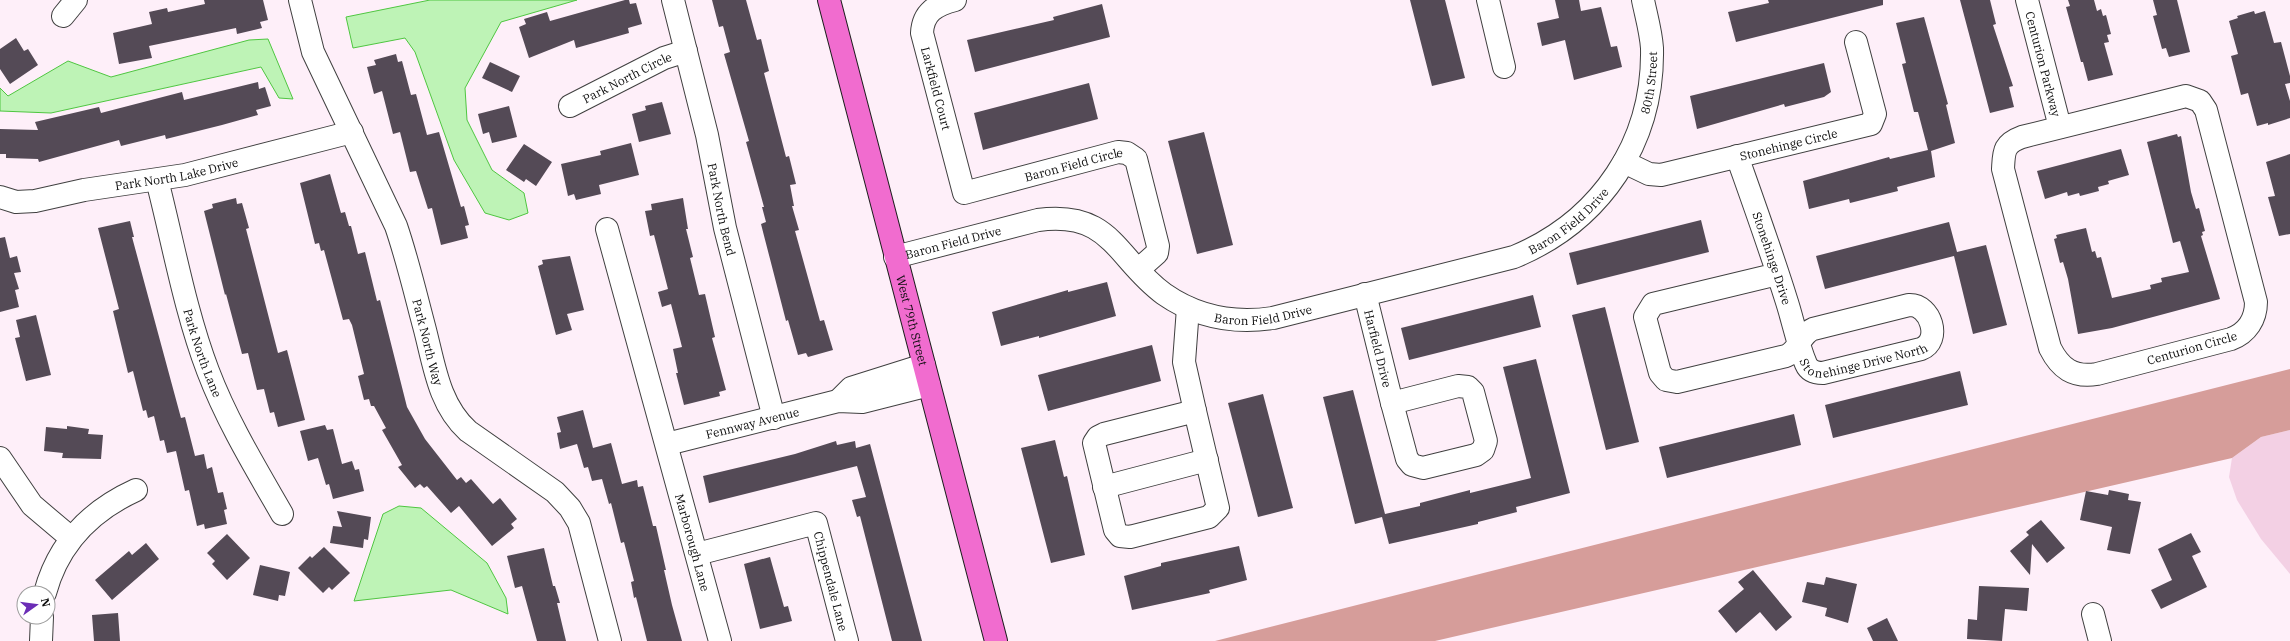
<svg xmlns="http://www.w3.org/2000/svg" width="2290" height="641" viewBox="0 0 2290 641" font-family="'IBM Plex Serif',serif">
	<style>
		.farmland { fill: #f3d0e4 }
		.forest { fill: #d69d9a }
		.water { fill: #bef3b6; stroke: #4fc641 }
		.building { fill: #544a56 }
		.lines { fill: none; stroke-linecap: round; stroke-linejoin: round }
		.minor-casing { stroke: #404040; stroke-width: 24 }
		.major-casing { stroke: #1e1e1e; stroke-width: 24 }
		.minor { stroke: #fff; stroke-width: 22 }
		.major { stroke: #f16ccf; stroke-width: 22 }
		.labels { text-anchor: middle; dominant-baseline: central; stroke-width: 4; stroke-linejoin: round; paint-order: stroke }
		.street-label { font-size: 12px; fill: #0d0d0d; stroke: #fff }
	</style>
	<rect width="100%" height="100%" fill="#feeff9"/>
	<path class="farmland" d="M2290,430v144l-29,-35 -24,-39 -8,-23 3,-19 29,-21z"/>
	<path class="forest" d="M2290,369v61l-29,7 -29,21 -797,183h-220z"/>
	<path class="water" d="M430,0h147l-76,22 -36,66 2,32 25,50 32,23 4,20 -19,7 -24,-7 -31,-53 -39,-108 -10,-14 -52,10 -7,-31z
		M268,39l25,60 -14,-1 -18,-31 -210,46 -51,-2v-23l8,8 60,-35 43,16 138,-37z
		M399,506l22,2 66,55 19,35 2,16 -57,-24 -97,11 29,-87z"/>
	<path class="building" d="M204,0h59l5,20 -8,2 2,6 -25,6 -1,-6 -87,18 3,12 -33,6 -6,-31 39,-9 -3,-12 18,-4 1,4 37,-8z
		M625,0h4l1,4 6,-1 6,21 -14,4 1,5 -53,15 -2,-8 -45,18 -10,-31 7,-3 -2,-5 23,-7 3,9z
		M712,0h34l11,40 4,-1 8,32 -5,2 22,84 3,-1 7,28 -6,1 4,21h-2l7,24 -4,1 25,90 4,-1 9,30 -25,7 -2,-4 -8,2 -10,-35 -2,1 -25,-97 5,-2 -4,-15h2l-18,-65 3,-1 -25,-87 6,-2 -7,-26 -4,1z
		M1410,0h35l20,78 -33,8z
		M1555,0h24l2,11 20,-4 10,40 6,-1 5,21 -48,13 -9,-40 -23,6 -5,-23 22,-5z
		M1768,0h115v5l-147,37 -8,-30 41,-9z
		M1960,0h30l6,24 -3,1 20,61 -4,1 5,20 -24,6z
		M2068,0h26l3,11 4,-2 2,7 3,-1 5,19 -4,1 2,7 -5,1 9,32 -25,6 -5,-19h-2l-15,-55 4,-1z
		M2153,0h24l13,52 -21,5 -3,-9 -4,1 -9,-33 4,-1z
		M1102,4l8,33 -135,35 -8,-32 87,-20 -1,-3z
		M2254,11l1,3 10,-3 9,32 7,-1 9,34v7l-5,1 5,17v17l-22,7v-2l-11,3 -9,-33 -7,2 -10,-39 7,-2 -9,-33 9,-3 -1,-2z
		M1924,17l24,87 -2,1 9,38 -24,8 4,26 -38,10 1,4 -48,12 -1,-4 -40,10 -6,-28 86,-24 1,2 38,-9 -10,-38h-4l-12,-48 4,-1 -10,-40z
		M16,38l8,13 4,-2 10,16 -28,19 -10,-15v-20z
		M396,54l2,8 4,-1 9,34 5,-1 11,41 12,-3 22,75 3,-1 5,19 -4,1 3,12 -27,7 -9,-37 -4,1 -12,-38 -6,1 -10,-40 -7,2 -11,-43 -8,3 -7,-27 9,-2 -2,-5z
		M490,62l30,14 -8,16 -30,-14z
		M1824,63l7,29 -7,5 -39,10 -1,-3 -87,25 -7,-33z
		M258,82l1,7 6,-2 6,19 -15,4 2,5 -36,10 -56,14 -1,-4 -44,11 -2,-6 -80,22 -1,-3 -32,-1v-4h-6v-25l38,1 -3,-8 64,-15 2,6 81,-21 2,8z
		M1089,83l9,36 -115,31 -9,-37z
		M662,102l9,32 -32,8 -7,-28 14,-4 -1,-4z
		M509,106l8,31 -25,6 -3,-11 -6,2 -5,-20z
		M1204,132l29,113 -36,9 -29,-113z
		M2177,134l1,3 3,-1 10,56 5,17 3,-1 6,23 -3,1 1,3 -2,1 19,63 -108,29 -34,6 -10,-55 -5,-17 -3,1 -6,-24 3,-1 -1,-3 30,-7 6,24 3,-1 2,7 4,-1 11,41 39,-9 -1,-4 12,-3 -1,-4 28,-6 -9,-31 -7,2 -26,-101z
		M631,143l8,32 -40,10 2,9 -25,6 -2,-6 -6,2 -7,-32 40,-9 -1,-4z
		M524,144l28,18 -16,24 -10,-7 -2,3 -18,-12z
		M2121,149l8,26 -21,6 1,3 -11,3 1,4 -19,5 -1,-3 -11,3 -1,-4 -22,7 -8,-28z
		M2290,154v80l-11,2 -11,-39 7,-1 -9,-34z
		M330,174l11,39 4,-1 4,14h2l7,28 7,-2 12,49 3,-1 27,107 18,32 32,41 4,-3 5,6 5,-4 22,25 7,-6 17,21 -6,5 3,4 -22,18 -33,-40 -8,7 -24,-27 -3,2 -4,-4 -5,4 -17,-21 4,-2 -20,-35 4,-2 -12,-22h-3l-2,-7 -5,1 -6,-24 6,-2 -12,-49 -3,-6 -6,1 -19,-70 -3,1 -2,-8 -4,1 -15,-61z
		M236,198l1,6 5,-1 7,25 -3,1 32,124 9,-3 18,70 -27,7 -4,-15 -4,1 -6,-24 -7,1 -9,-37 -6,1 -16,-60 -1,1 -21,-84 9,-3 -1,-4z
		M683,198l5,31h-2l7,28 -3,1 9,37 6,-1 10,43 -3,1 14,52 -7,2 1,4 -36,9 -8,-32h2l-5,-24 9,-2 -11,-43 -9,3 -4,-15 10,-3 -14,-54 -4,1 -5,-25 7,-1 -1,-6z
		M1701,220l8,32 -132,33 -8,-32z
		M130,221l4,16h-2l49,181 4,-1 10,39 9,-2 3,15 5,-2 6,26 5,-1 4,17 -3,1 3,14 -22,5 -1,-5 -7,2 -8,-36 -4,1 -9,-40 -9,2 -3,-13 -4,1 -6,-25 -6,2 -2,-8 -3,1 -10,-40 -5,2 -15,-62 6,-2 -21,-81z
		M1949,222l8,30 29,-7 21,80 -34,9 -19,-78 -129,33 -9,-33z
		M5,237l5,21 7,-2 4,16 -7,1 5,16 -4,1 4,17 -19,5v-74z
		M570,256l14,54 -17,4 5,16 -16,5 -18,-69 5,-2 -1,-4z
		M1107,282l9,34 -77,22v-2l-38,10 -9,-34 76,-22v2z
		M1533,295l8,32 -132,33 -8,-32z
		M1605,307l34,135 -33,8 -34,-135z
		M36,315l15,60 -25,6 -11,-43 5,-1 -4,-17z
		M1152,345l9,36 -113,30 -10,-36z
		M1536,359l34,134 -54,14 1,5 -39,10v2l-89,20 -7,-27 -27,7 -32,-127 30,-7 32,124 35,-8v-3l50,-13v3l61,-15 -28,-111z
		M1960,371l8,34 -135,33 -8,-33z
		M1263,394l30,114 -35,9 -30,-114z
		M583,410l10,38 18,-5 11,41 15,-4 1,7 5,-1 10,40h3l10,44h-2l8,35 10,36h-35l-11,-44 -2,1 -3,-16 3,-1 -10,-39 -3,1 -10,-40 -2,1 -7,-25 -10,2 -4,-14 -4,1 -7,-24 -17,5 -3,-16 4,-1 -4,-15z
		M1794,414l7,31 -134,33 -8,-31z
		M325,425l2,5 6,-1 9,35 10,-3 3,9 4,-1 5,22 -31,8 -4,-15 -3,1 -8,-27 -10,3 -8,-30z
		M67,426l22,3 -1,5 15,1 -2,24 -39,-1 1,-5 -19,-2 2,-24 21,2z
		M1055,440l9,37 3,-1 18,79 -34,8 -30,-115z
		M836,441l1,4 18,-4 1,7 14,-4 52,197h-30l-32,-125 -3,1 -5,-17 14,-3 -9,-31 -148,37 -6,-27 92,-22z
		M2109,490l20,4 -1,6 13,2 -11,52 -23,-4 5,-23 -32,-7 6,-29 22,4z
		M337,511l34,6 -3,23 -4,-1 -1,9 -33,-5 3,-17 9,1z
		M2041,520l24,28 -18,15 -15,-19 -2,31 -20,-24 19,-16 -3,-3z
		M2191,533l10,19 -9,4 15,31 -46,22 -10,-19 21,-10 -14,-31z
		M227,534l23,24 -23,22 -15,-16 3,-3 -8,-8z
		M146,543l13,16 -47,41 -17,-20 34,-29 3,4z
		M1239,546l8,34 -38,10 1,3 -78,17 -8,-34 37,-10v-3z
		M324,547l26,26 -18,17 -3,-3 -6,6 -25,-25 12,-12 2,2z
		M544,548l9,38h2l5,17h-3l9,38h-29l-15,-55 -7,2 -8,-32z
		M770,557l14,50 4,-1 4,15 -32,8 -16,-65z
		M260,565l30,7 -5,24 -6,-1 -1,6 -25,-6z
		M1753,570l39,47 -16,14 -16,-19 -24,21 -18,-22 26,-22 -6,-7z
		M1826,577l31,7 -9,39 -23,-7 2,-8 -25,-6 5,-20 17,3z
		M1979,586l50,2 -2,23 -22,-2 -3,32 -35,-2 1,-20 9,1z
		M118,613l2,28h-26l-2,-26z
		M1887,618l11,23h-25l-6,-13z"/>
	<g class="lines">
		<defs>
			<g id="minor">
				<path id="s1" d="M300,0l13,52 83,174c11,32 19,66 28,100 10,37 14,78 44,105l87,61 15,16 9,15 31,118"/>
				<path id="s2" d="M673,0l34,135 18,93 49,190"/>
				<path id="s3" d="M955,0c-19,5 -32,12 -33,33l42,160 154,-41 9,1 9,6 22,87 -1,7 -18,16"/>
				<path d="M1488,0l16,67"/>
				<path id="s4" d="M2027,0l33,127"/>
				<path d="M63,16l13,-16"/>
				<path d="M2186,96l14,5 6,9 50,192c0,17 -9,31 -25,37l-134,35c-24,4 -37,-6 -47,-26l-47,-179c1,-17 0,-25 19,-32z"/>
				<path id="s5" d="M570,106l94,-48 22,-7"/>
				<path id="s6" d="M1737,156c17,48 34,95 49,143 7,21 11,44 20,65 3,7 10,9 17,9l98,-24c21,-8 10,-45 -12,-44l-96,24c-14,6 -13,21 -27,27l-109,26 -11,-2 -6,-7 -15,-56 8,-13 125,-30"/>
				<path id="s7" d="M1624,162l25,12 12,1 210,-51 4,-10 -19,-72"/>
				<path id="s8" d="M157,180c16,62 28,131 51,191 19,50 47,96 74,143"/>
				<path id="s9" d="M0,197l16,5 19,-1 49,-11 101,-15 167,-43"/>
				<path id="s10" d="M607,229l113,412"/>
				<path id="s11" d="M895,257l143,-37c74,-10 78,39 126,74 33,23 69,30 109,24l241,-61c87,-36 140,-115 138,-209 -1,-16 -6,-33 -9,-48"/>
				<path id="s12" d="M1365,294l27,109"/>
				<path d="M1188,308l-4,54 11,49"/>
				<path d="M1458,386l10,1 5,5 13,49 -3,9 -7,5 -53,13 -11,-3 -5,-6 -15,-56z"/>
				<path d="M838,401l13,-13 73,-23"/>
				<path d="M1195,411l23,97 -9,9 -79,20 -10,-1 -5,-6 -21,-87 4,-6 6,-3z"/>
				<path id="s13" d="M667,444l171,-43 24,1 67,-17"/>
				<path d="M0,458l32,47 39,33"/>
				<path d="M1104,487l103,-27"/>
				<path id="s14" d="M697,554l119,-31 31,118"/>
				<path d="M45,593c13,-49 45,-82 91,-103"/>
				<path d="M2093,614l7,27"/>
				<path d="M41,641l1,-24"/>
			</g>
			<g id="major">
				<path id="s15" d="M829,0l167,641"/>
			</g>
		</defs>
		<use href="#minor" class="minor-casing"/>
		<use href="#major" class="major-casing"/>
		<use href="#minor" class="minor"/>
		<use href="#major" class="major"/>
	</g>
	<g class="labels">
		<g class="street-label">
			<text stroke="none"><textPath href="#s4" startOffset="66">Centurion Parkway</textPath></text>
			<text stroke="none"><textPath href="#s5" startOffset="64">Park North Circle</textPath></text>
			<text stroke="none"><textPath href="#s11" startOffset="897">80th Street</textPath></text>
			<text stroke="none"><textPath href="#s3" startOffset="108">Larkfield Court</textPath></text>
			<text stroke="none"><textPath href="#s7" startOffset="171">Stonehinge Circle</textPath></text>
			<text stroke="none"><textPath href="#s3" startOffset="330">Baron Field Circle</textPath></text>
			<text stroke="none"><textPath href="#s9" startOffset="180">Park North Lake Drive</textPath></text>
			<text stroke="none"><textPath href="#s2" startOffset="215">Park North Bend</textPath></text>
			<text stroke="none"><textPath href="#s11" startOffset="731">Baron Field Drive</textPath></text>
			<text stroke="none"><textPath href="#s11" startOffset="60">Baron Field Drive</textPath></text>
			<text stroke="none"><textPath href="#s6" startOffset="108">Stonehinge Drive</textPath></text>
			<text stroke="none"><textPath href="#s11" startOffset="407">Baron Field Drive</textPath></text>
			<text stroke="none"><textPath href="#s15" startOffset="331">West 79th Street</textPath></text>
			<text stroke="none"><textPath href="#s1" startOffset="367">Park North Way</textPath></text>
			<text stroke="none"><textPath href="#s6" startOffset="280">Stonehinge Drive North</textPath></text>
			<text transform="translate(2192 348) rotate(-16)">Centurion Circle</text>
			<text stroke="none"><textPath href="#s12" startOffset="56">Harfield Drive</textPath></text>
			<text stroke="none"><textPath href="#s8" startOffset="179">Park North Lane</textPath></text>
			<text stroke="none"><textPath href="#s13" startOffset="88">Fennway Avenue</textPath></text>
			<text stroke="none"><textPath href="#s10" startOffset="325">Marborough Lane</textPath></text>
			<text stroke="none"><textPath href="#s14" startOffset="183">Chippendale Lane</textPath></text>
		</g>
	</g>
	<g transform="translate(36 605) rotate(76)"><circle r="19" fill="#ffffff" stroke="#9e9e9e"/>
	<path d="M0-3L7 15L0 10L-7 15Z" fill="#6b2db6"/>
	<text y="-6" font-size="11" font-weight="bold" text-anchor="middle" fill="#0d0d0d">N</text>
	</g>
</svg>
